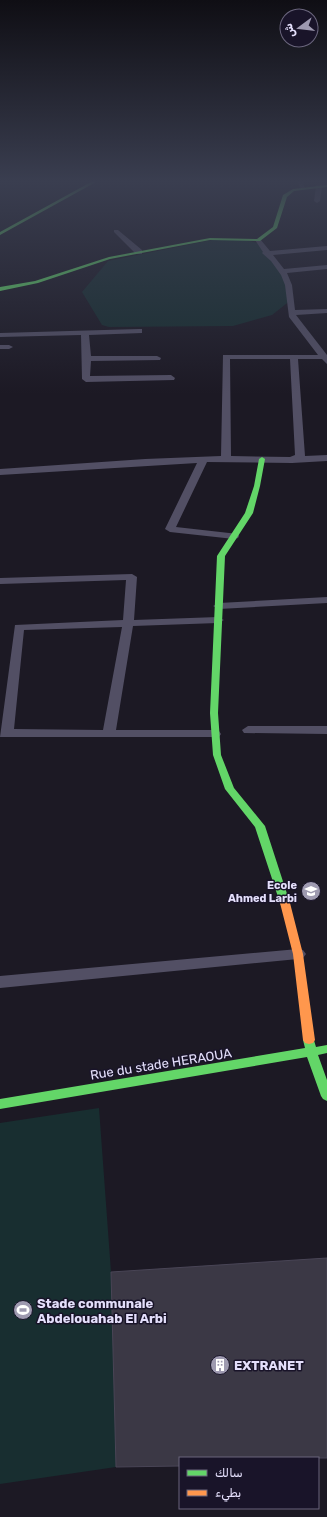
<svg xmlns="http://www.w3.org/2000/svg" width="327" height="1517" viewBox="0 0 327 1517" font-family="Rubik,'Noto Naskh Arabic',sans-serif">
	<style>
		.green { fill: #182e30 }
		.building { fill: #3b3845; stroke: #494556 }
		.lines { fill: none; stroke-linecap: round; stroke-linejoin: round }
		.street { fill: #524f64; fill-rule: evenodd }
		.fast { fill: #63d668; fill-rule: evenodd }
		.slow { fill: #ff974d; fill-rule: evenodd }
		.labels { text-anchor: middle; dominant-baseline: central; stroke-width: 3; stroke-linejoin: round; paint-order: stroke }
		.poi-label { font-size: 11px; font-weight: bold; fill: #e4dffb; stroke: #191429; text-anchor: end }
		.near-street-label { font-size: 13px; fill: #e4dffb; stroke: #191429 }
		.near-poi-label { font-size: 13px; font-weight: bold; fill: #e4dffb; stroke: #191429; text-anchor: start }
	</style>
	<rect width="100%" height="100%" fill="#1c1924"/>
	<path class="green" d="M217,239l29,1 15,4 21,24 9,32 -19,15 -39,11 -124,1 -7,-2 -20,-33 26,-31z
		M99,1108l12,164 5,195 -116,17v-361z"/>
	<path class="building" d="M327,1258v200h-147v8l-64,1 -5,-195z"/>
	<g class="lines">
		<path class="street" d="M297,182h6l2,7h-4z
			M319,184l3,2 -2,15 -3,2 -3,-2 2,-15z
			M114,230h4l24,20v4h-6l-22,-22z
			M256,239h4l10,12 57,-5v4l-54,5 11,14 43,-4v4l-40,4 5,12 3,25 32,-1v4l-31,2 31,40v9l-5,-5h-24l7,97 22,-1v6l-35,2 -85,-1 -31,65 62,7 1,2 -1,2 -4,1 -64,-7 -5,-3 32,-66 -197,12v-6l145,-10 76,-3 2,-101h95l-29,-38 -4,-32 -4,-10 -10,-14 -9,-8 1,-1 -8,-12zM230,359h60l5,96 -5,2 -59,-1z
			M139,329h3v4l-53,2 2,21h66l4,2 -1,2 -69,1 -1,15 81,-1 4,3 -1,2 -88,2 -4,-3 -1,-44 -81,2v-4z
			M0,345h9l4,2 -4,2h-9z
			M132,574l5,3 -3,43 84,-3 6,3 -6,3 -85,3 -17,104h99l4,1 2,3 -2,3h-219l15,-112 108,-5 3,-40 -126,4v-6zM122,627l-19,103 -89,-1 10,-99z
			M327,597v6l-108,6 -6,-3 6,-3z
			M248,726h79v8l-83,-1 -2,-3z
			M298,949l5,1 3,4 -3,4 -5,1 -298,29v-12z"/>
		<path class="fast" d="M91,182h5l-96,53v-3z
			M327,185v2l-33,4 -7,6 -10,31 -17,13 -50,-1 -100,19 -72,24 -38,8v-4l35,-6 74,-24 101,-19 47,1 16,-12 10,-32 10,-6z
			M262,457l3,2 -5,27 -7,27 -28,43 -7,157 3,42 13,33 31,38 25,77 -1,2h-8l-1,-2 -25,-76 -30,-38 -12,-34 -3,-42 7,-157 28,-43 9,-27 5,-27z
			M309,1036l4,1 3,10 11,-2v8l-9,2 9,25v21l-4,-2 -2,-3 -14,-39 -307,52v-10l305,-51 -2,-8 2,-3z"/>
		<path class="slow" d="M285,900l4,1 1,2 13,51 12,86 -2,3 -4,1 -4,-1 -2,-3 -10,-86 -13,-51 1,-2z"/>
	</g>
	<linearGradient id="sky" x2="0" y2="1"><stop stop-color="#0f0e14"/><stop offset="0.46" stop-color="#3a3e50"/><stop offset="1" stop-color="#3a3e50" stop-opacity="0"/></linearGradient>
	<rect width="327" height="394" fill="url(#sky)"/>
	<defs>
		<symbol id="school-disc" viewBox="-11 -11 22 22"><circle r="9.5" fill="#9e9ab0" stroke="#191429"/><path d="M0-5L7-2L0 1L-7-2ZM-4 1L0 2.5L4 1V4Q0 6-4 4Z" fill="#fff"/></symbol>
		<symbol id="stadium-disc" viewBox="-11 -11 22 22"><circle r="9.5" fill="#9e9ab0" stroke="#191429"/><path d="M0-5a6.5 5 0 1 0 0 10a6.5 5 0 1 0 0-10ZM-3.5-1.8h7v3.6h-7Z" fill="#fff"/></symbol>
		<symbol id="building-disc" viewBox="-11 -11 22 22"><circle r="9.5" fill="#9e9ab0" stroke="#191429"/><path d="M-4-6H4V6H1V3H-1V6H-4ZM-2.5-4.3h1.7v1.8h-1.7ZM.8-4.3h1.7v1.8H.8ZM-2.5-1h1.7V.8h-1.7ZM.8-1h1.7V.8H.8Z" fill="#fff"/></symbol>
	</defs>
	<g fill-rule="evenodd">
		<use href="#school-disc" x="300" y="880" width="22" height="22"/>
		<use href="#stadium-disc" x="12" y="1299" width="22" height="22"/>
		<use href="#building-disc" x="209" y="1354" width="22" height="22"/>
	</g>
	<g class="labels">
		<g class="poi-label">
			<text x="297" y="885">Ecole<tspan x="297" dy="13">Ahmed Larbi</tspan></text>
		</g>
		<g class="near-street-label">
			<text transform="translate(161 1064) rotate(-9)">Rue du stade HERAOUA</text>
		</g>
		<g class="near-poi-label">
			<text x="37" y="1303">Stade communale<tspan x="37" dy="15">Abdelouahab El Arbi</tspan></text>
			<text x="234" y="1365">EXTRANET</text>
		</g>
	</g>
	<rect x="179" y="1457" width="140" height="52" fill="#191429" stroke="#6a657d"/>
	<rect x="187" y="1470" width="20" height="6" fill="#63d668" stroke="#6a657d"/>
	<text x="215" y="1477" font-size="12" fill="#e4dffb">سالك</text>
	<rect x="187" y="1490" width="20" height="6" fill="#ff974d" stroke="#6a657d"/>
	<text x="215" y="1497" font-size="12" fill="#e4dffb">بطيء</text>
	<g transform="translate(299 28) rotate(255)"><circle r="19" fill="#191429" stroke="#6a657d"/>
	<path d="M0-3L7 15L0 10L-7 15Z" fill="#9e9ab0"/>
	<text y="-6" font-size="11" font-weight="bold" text-anchor="middle" fill="#e4dffb">ش</text>
	</g>
</svg>
